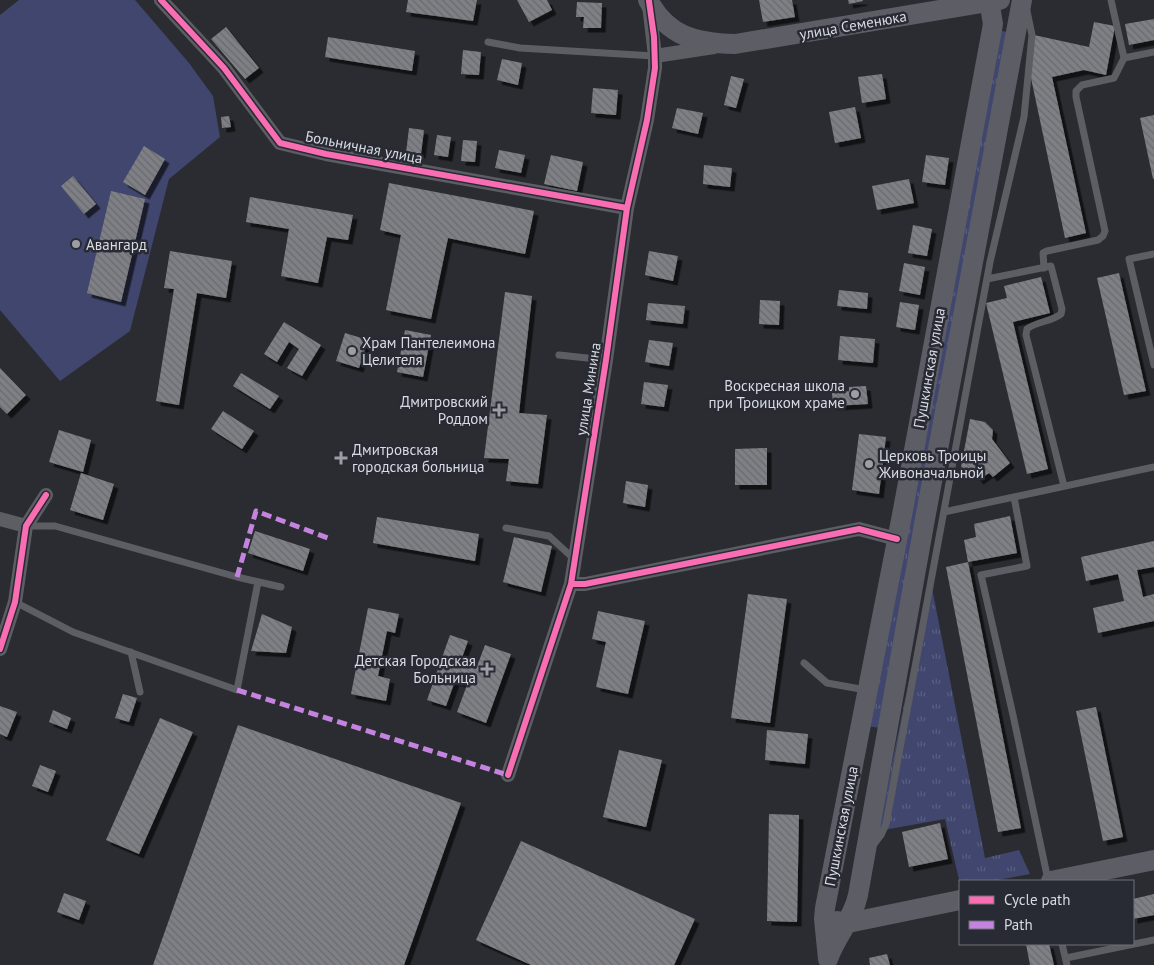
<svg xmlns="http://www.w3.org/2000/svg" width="1154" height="965" viewBox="0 0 1154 965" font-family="'PT Sans',sans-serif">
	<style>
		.grass { fill: url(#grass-tufts) }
		.pitch { fill: #40466d }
		.building { fill: url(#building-back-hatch); filter: url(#shadow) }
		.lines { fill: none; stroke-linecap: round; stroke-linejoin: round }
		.lane { stroke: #5d5e63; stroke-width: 7 }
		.street { stroke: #5d5e63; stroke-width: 14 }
		.secondary { stroke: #5d5e65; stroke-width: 20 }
		.quiet { stroke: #c483df; stroke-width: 5; stroke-dasharray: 10 5; stroke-linecap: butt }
		.cycleway-casing { stroke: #282a34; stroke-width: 9 }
		.cycleway { stroke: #f96db3; stroke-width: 6 }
		.poi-dot { fill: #9c9ea4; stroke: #282a34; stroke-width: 2 }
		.labels { text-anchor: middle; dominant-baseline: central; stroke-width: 5; stroke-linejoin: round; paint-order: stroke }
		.street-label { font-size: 15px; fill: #d9dbe2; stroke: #282a34 }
		.poi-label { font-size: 15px; fill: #d9dbe2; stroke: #282a34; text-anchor: start }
	</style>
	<defs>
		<pattern id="grass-tufts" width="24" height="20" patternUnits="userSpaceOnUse" patternTransform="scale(1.25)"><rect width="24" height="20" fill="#40466d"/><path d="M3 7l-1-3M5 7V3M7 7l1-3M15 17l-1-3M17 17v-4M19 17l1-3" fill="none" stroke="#5b6082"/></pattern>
		<pattern id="building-back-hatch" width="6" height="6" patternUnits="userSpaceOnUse" patternTransform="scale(1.25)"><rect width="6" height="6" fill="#7f8085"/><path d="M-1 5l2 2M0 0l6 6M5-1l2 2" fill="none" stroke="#696a6e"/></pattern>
		<filter id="shadow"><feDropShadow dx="4.5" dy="4.5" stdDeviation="0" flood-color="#0009"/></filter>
	</defs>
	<rect width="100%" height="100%" fill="#2b2c31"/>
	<path class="grass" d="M998,30l13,3 -131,695 -13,-2z
		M930,578l55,280 34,-8 11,24 -38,7h-32v3l-15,-65 -67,12z"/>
	<path class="pitch" d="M19,0h116l54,63 24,33 7,41 -51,42 -39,152 -70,50 -60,-71v-295z"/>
	<path class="building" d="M408,0h69l-4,21 -67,-9z
		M517,0h30l5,10 -23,12z
		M759,0h33l3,17 -32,5z
		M848,0h15v1l-14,3z
		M577,2l25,1 -1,25h-18l1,-11h-8z
		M1154,19v21l-25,5 -4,-21z
		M1094,22l21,4 -9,49 -22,-5 -32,7 34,156 -21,5 -37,-174 6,-29 55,12z
		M226,27l33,41 -14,11 -34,-40z
		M328,37l87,14 -3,20 -87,-14z
		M463,50l18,2 -2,23 -18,-1z
		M502,59l20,4 -4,22 -21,-5z
		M882,74l4,25 -24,4 -4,-26z
		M731,76l13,3 -8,29 -12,-3z
		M593,88l25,2 -2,25 -25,-2z
		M855,107l6,31 -26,5 -6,-31z
		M677,108l26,5 -5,21 -26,-6z
		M1154,115v64h-1l-13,-61z
		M229,116l2,11 -9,1 -1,-11z
		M409,128l15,2 -3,24 -15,-1z
		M437,135l14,2 -3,20 -14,-2z
		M463,140l14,1 -2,21 -14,-1z
		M144,146l21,13 -20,36 -22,-13z
		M499,150l26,5 -4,18 -26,-5z
		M551,155l32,7 -6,29 -33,-7z
		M926,155l23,3 -4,27 -23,-3z
		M704,165l28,3 -2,19 -27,-3z
		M73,176l23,28 -12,10 -23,-28z
		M909,179l5,24 -37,7 -5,-24z
		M389,183l145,28 -9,43 -77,-16 -17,81 -45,-9 15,-75 -21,-5z
		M111,191l34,8 -24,103 -34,-9z
		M250,197l103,18 -5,25 -21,-3 -9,46 -37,-7 8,-47 -43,-7z
		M913,225l19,4 -5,27 -19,-3z
		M170,251l62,10 -6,37 -29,-5 -18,112 -23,-4 18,-112 -10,-1z
		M649,251l29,5 -5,25 -28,-6z
		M904,263l21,4 -5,28 -21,-4z
		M1119,273l27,118 -22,4 -27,-117z
		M1041,277l9,36 -37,9 35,147 -21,5 -41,-171 21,-5 -3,-12z
		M839,290l29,3 -1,16 -30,-3z
		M505,292l27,4 -13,117 28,2 -9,69 -32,-3 3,-22 -25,-1z
		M760,300l20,1 -1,24 -20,-1z
		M900,302l19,3 -4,25 -19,-3z
		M648,303l37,3 -2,18 -37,-4z
		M284,322l37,23 -19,31 -15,-8 12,-19 -10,-7 -12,20 -13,-8z
		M405,330l26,5 -8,42 -26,-5z
		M345,333l23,7 -9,28 -23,-7z
		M840,336l35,3 -2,24 -35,-3z
		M649,340l24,3 -4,23 -24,-4z
		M0,368l26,27 -19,19 -7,-7z
		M241,373l38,23 -9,13 -37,-23z
		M644,382l24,3 -4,22 -23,-3z
		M866,386l2,18 -35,2 -1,-13 17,-2v-4z
		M223,411l31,20 -12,18 -31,-20z
		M970,419l15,3 8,8 -1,9 18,24 -17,14 -4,-4 -10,7 -7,-9h-8l-3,-4z
		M59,430l32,10 -8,32 -34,-10z
		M859,434l27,3 -7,57 -27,-4z
		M767,448v37h-32v-36z
		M81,473l33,11 -11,36 -33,-10z
		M626,481l22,4 -3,22 -22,-4z
		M1010,516l7,37 -49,9 53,266 -23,4 -52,-265 22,-5 -4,-22 12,-3 -2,-13z
		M377,517l102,17 -4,27 -102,-18z
		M255,531l55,18 -7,22 -55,-18z
		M514,537l38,9 -11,46 -38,-10z
		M1154,541v26l-17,3 6,27 11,-3v27l-56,12 -5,-25 31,-7 -6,-27 -32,7 -5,-24z
		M748,594l39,5 -17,124 -39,-5z
		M368,608l31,6 -4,19 -8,-2 -9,45 12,3 -4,22 -35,-7z
		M598,611l47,10 -17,73 -32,-7 10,-45 -14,-3z
		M262,614l30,13 -6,26 -35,-2z
		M450,635l18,6 -8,22 16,6 9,-24 26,9 -25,69 -29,-11 10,-27 -12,-4 -9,25 -19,-6z
		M123,694l14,4 -8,24 -14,-4z
		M0,706l17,6 -10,25 -7,-3z
		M1096,707l27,130 -20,4 -27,-130z
		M53,710l18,8 -4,11 -18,-7z
		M160,718l33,14 -54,122 -33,-14z
		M238,725l223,78 -57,162h-251z
		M767,730l41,4 -3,30 -40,-4z
		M619,750l43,10 -16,67 -43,-10z
		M40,765l16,6 -8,21 -16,-6z
		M769,814l30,1 -2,107 -30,-1z
		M940,823l8,36 -39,8 -7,-35z
		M521,841l174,78 -21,46h-143l-55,-25z
		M64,893l22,8 -7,19 -22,-8z
		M1154,894v21l-21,4v-20z
		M1026,944h23l5,21h-24z
		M887,954l3,11h-20l-1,-7z"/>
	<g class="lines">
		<path class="lane" d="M1111,0l13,58 30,-6
			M488,42l32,6 135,8
			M1154,254l-25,5 25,106
			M1044,268l-1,-15 4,-2 51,-11 5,-4 2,-5 -29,-134v-6l6,-6 32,-7 10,-20
			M987,279l64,-13 11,43 -1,5c-10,8 -24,7 -34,15l-1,6 38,151
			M559,355l47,5
			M1014,497l13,69 -46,9 32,140 35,165
			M944,512l210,-45
			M26,526h29l182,51 44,10
			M506,528l43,8 25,23
			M15,602l58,30 164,58 21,-108
			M131,652l9,40
			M804,663l23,20 39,7
			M872,847l9,-12 5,-11 104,-562 34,-145 8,-82 -5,-24
			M1062,944l5,21
			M1066,958l88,-18"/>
		<path class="street" d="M161,0l63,68 56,75 46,11 301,54
			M655,56l59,-9
			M0,519l26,7
			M571,584h14l274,-55 38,10
			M0,649l15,-47 11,-76 20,-31
			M508,775l63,-191 35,-224 21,-152 20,-88 8,-52v-12l-6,-51"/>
		<path class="secondary" d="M648,0c20,37 48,43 87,44l265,-44
			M1051,881l103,-21
			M837,921l11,2 112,-23
			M828,959c8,-23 25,-40 30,-64l67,-376 97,-519
			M828,959l-4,-40 1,-11 77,-393 91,-491 -4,-24"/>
		<path class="quiet" d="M237,577l19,-66 72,27
			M237,690l271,85"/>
		<defs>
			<path id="cycleway" d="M161,0l63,68 56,75 46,11 301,54
				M571,584h14l274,-55 38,10
				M0,649l15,-47 11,-76 20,-31
				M508,775l63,-191 35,-224 21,-152 20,-88 8,-52 -1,-31 -5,-36"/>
		</defs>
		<use href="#cycleway" class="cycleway-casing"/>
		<use href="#cycleway" class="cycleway"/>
	</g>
	<g class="poi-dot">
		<circle cx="76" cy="244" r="5"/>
		<circle cx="352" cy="351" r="5"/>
		<circle cx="855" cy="394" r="5"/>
		<path d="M496.5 402.5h5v5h5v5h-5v5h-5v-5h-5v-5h5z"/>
		<path d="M338.5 450.5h5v5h5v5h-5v5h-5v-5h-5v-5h5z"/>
		<circle cx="869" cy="464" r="5"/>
		<path d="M484.5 661.5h5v5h5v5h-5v5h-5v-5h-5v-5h5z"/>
	</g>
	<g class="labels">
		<g class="street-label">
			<text transform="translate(853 25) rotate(-10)">улица Семенюка</text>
			<text transform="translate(364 147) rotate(11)">Больничная улица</text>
			<text transform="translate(929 368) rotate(-80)">Пушкинская улица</text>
			<text transform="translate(588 389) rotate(-81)">улица Минина</text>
			<text transform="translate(841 826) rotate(-79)">Пушкинская улица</text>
		</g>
		<g class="poi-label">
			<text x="86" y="244">Авангард</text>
			<text x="362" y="342">Храм Пантелеимона<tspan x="362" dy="17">Целителя</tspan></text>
			<text x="845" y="385" text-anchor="end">Воскресная школа<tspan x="845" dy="17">при Троицком храме</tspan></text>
			<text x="488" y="401" text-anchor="end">Дмитровский<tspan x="488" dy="17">Роддом</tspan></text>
			<text x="352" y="449">Дмитровская<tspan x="352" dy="17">городская больница</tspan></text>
			<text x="879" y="455">Церковь Троицы<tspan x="879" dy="17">Живоначальной</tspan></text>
			<text x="476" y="660" text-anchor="end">Детская Городская<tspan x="476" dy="17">Больница</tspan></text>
		</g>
	</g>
	<rect x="959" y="880" width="175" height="65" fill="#282a34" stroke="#6f717a"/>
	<rect x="969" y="896" width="25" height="8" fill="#f96db3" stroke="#6f717a"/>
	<text x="1004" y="905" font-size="15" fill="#d9dbe2">Cycle path</text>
	<rect x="969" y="921" width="25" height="8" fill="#c483df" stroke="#6f717a"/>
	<text x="1004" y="930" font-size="15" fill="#d9dbe2">Path</text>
</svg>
